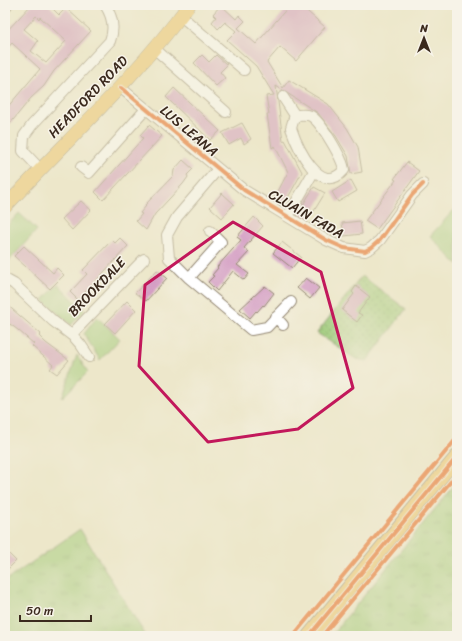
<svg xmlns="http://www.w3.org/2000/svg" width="462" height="641" viewBox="0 0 462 641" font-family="Sriracha,sans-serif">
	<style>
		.grass { fill: #9cc977; stroke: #6c7a4a }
		.park { fill: url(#park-tufts); stroke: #6c7a4a }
		.garden { fill: url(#garden-dots); stroke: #6c7a4a }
		.building { fill: #d197c1; fill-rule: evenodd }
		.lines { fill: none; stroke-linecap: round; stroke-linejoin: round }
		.minor-casing { stroke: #948874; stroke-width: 12 }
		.major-casing { stroke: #948874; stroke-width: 14 }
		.highway-casing { stroke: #948874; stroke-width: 16 }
		.minor { stroke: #fff; stroke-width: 10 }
		.major { stroke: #f0c469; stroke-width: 13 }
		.highway { stroke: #f0c469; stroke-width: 14 }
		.cycleway-casing { stroke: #f7f3e8; stroke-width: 6 }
		.cycleway { stroke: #e8590c; stroke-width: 4 }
		.marked { fill: none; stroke: #c2185b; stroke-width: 3; stroke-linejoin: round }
		.labels { text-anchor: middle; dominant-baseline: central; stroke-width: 3; stroke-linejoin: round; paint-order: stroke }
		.street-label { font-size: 14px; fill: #3b2a1e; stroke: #f7f3e8 }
	</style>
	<defs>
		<pattern id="park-tufts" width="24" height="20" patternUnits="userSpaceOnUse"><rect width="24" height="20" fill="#9cc977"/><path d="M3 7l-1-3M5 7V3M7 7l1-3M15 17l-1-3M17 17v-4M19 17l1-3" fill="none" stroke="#80a361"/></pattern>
		<pattern id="garden-dots" width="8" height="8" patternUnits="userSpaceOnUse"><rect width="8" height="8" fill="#9cc977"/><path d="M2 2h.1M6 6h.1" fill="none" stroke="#80a361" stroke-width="1.8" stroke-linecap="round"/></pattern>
	</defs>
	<rect width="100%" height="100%" fill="#f7f3e8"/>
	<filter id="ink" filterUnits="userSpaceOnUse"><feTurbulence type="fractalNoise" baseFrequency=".025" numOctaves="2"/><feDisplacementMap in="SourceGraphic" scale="8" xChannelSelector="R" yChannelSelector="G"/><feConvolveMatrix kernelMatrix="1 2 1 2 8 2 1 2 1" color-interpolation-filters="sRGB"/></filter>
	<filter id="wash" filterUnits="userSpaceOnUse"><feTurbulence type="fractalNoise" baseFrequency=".012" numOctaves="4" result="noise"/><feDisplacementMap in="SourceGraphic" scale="16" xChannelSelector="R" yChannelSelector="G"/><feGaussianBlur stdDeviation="0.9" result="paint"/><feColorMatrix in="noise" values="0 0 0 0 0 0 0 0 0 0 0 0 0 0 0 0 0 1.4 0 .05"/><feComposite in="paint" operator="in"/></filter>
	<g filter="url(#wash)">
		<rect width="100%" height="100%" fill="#ede7cb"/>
		<path class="grass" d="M454,210l3,3v51l-27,-28z
			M19,213l18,17 -32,35v-37z
			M58,284l27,27 -14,14 -28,-25z
			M97,317l23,22 -20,21 -16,-26z
			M77,355l11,17 -26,26z"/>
		<path class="park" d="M457,482v154h-126z
			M80,529l66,107h-141v-55z"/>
		<path class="garden" d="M362,276l44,33 -39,52 -11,-2 -39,-26z"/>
		<g id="blocks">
			<path class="building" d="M31,5h18l10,10 7,-7 25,23 -37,40 -10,15 -13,12 -26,32v-20l35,-41 -28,-26 -7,8v-18zM36,16l3,3 1,-2 26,24 -20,22 -15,-12 7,-10 -14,-12z
				M221,5l15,14 3,-4 6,6 -7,7 18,16 34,-39h10l25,22 -29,34 -16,-14 -13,15 16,26 6,-8 39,24 19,24 11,19 4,25 -11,2 -3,-18 -12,-20 -18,-23 -42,-27 7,55 2,-1 17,32 -18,33 -10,-6 14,-27 -13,-26 -3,2 -5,-34h2l-3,-18 8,-1 -18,-29 -29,-26 9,-9 -11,-9 -7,7 -6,-7 4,-5 -3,-3z
				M202,55l7,7 7,-7 11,10 -7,7 5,6 -9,8 -22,-23z
				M174,88l46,43 -10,9 -44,-43z
				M242,123l9,16 -7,5 -3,-6 -12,7 -7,-12z
				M149,125l13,11 -59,64 -8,-8 48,-54 -3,-3z
				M183,160l10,9 -6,6 1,2 -5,7 -28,30 -9,16 -10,-9 6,-7 -2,-1 6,-7 -1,-1 28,-29 1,-6z
				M407,162l12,9 -42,58 -12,-8 31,-41 -2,-1z
				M351,180l6,11 -19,11 -6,-10z
				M314,187l11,6 -16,26 -11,-6z
				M222,193l12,11 -12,14 -12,-11z
				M81,201l10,9 -19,20 -10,-11z
				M254,217l9,9 -19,22 5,4 -12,13 12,9 -5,6 -11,-9 -16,20 -9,-9 6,-6 -2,-1 6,-7 -1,-1 24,-27 -4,-3z
				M360,221l2,13 -18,2 -2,-13z
				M120,238l8,8 -50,54 -8,-8 17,-18 -4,-4 29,-30 3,3z
				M282,242l19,15 -9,11 -19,-15z
				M24,246l29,27 4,-5 7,7 -14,14 -36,-33z
				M157,270l10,8 -21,23 -11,-8z
				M306,278l13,10 -9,11 -13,-11z
				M265,286l9,7 -10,13 -1,-1 -6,7 -1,-1 -6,7 -10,-9z
				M356,286l14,11 -12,16 4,2 -5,7 -15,-12 12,-16 -2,-2z
				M127,301l9,9 -21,23 -10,-9z
				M5,303l36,31 -2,2 7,7 23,17 -12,14 -7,-5 3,-4 -21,-19 2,-2 -16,-14 -8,-6 -5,7z
				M5,550l11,11 -11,11z"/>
		</g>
	</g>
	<g filter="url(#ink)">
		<use href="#blocks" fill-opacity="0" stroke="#948874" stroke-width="1"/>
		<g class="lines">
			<defs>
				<path id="minor" d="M5,8l2,-3
					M181,16l63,54
					M155,49l71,63
					M121,88l123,102 82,50 18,8 21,3 6,-3 9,-8 32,-45 11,-11
					M283,97l13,20
					M298,115c5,0 9,-1 13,1 10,6 32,43 33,54 -24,28 -47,-24 -53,-42l3,-10z
					M81,167l8,6 57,-64
					M40,169l-17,-18 1,-15 8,-11 78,-84c5,-13 3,-24 -5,-36
					M218,169l-41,48 -10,18 2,23 20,20 62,52 16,-3 24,-25
					M288,216l26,-45
					M189,278l32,-36 -11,-11
					M5,279l9,5 39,37 21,16 7,8 8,12
					M276,317l7,8
					M71,335l73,-76"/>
				<path id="major" d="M5,207c62,-67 129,-128 184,-202"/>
				<path id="highway" d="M309,636l148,-179"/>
			</defs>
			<use href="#minor" class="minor-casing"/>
			<use href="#major" class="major-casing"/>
			<use href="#highway" class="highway-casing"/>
			<use href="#minor" class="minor"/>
			<use href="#major" class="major"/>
			<use href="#highway" class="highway"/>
			<defs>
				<path id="cycleway" d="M121,88l123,102 82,50 18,8 21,3 6,-3 9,-8 32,-45 11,-11
					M293,636l164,-198
					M309,636l148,-179
					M322,636l135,-162"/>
			</defs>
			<use href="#cycleway" class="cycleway-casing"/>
			<use href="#cycleway" class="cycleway"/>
		</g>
	</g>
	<path d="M0 0H462V641H0ZM233,222l88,50 32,116 -55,41 -90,13 -69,-76 6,-81z" fill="#ede7cb" fill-opacity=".55" fill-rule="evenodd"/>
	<path class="marked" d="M233,222l88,50 32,116 -55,41 -90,13 -69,-76 6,-81z"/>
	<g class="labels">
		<g class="street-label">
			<text transform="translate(88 97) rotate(-46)">HEADFORD ROAD</text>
			<text transform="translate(189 131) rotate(40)">LUS LEANA</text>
			<text transform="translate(306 214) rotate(30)">CLUAIN FADA</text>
			<text transform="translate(97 287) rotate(-46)">BROOKDALE</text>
		</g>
	</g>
	<rect width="462" height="641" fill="none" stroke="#f7f3e8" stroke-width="20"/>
	<g transform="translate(424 38)" stroke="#f7f3e8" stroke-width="3" paint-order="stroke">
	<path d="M0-3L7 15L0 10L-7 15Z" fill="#3b2a1e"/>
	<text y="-6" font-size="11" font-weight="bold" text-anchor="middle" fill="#3b2a1e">N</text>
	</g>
	<path d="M20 615v6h71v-6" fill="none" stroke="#3b2a1e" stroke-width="2"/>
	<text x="26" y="615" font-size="12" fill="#3b2a1e" stroke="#f7f3e8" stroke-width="3" paint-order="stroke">50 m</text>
</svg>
